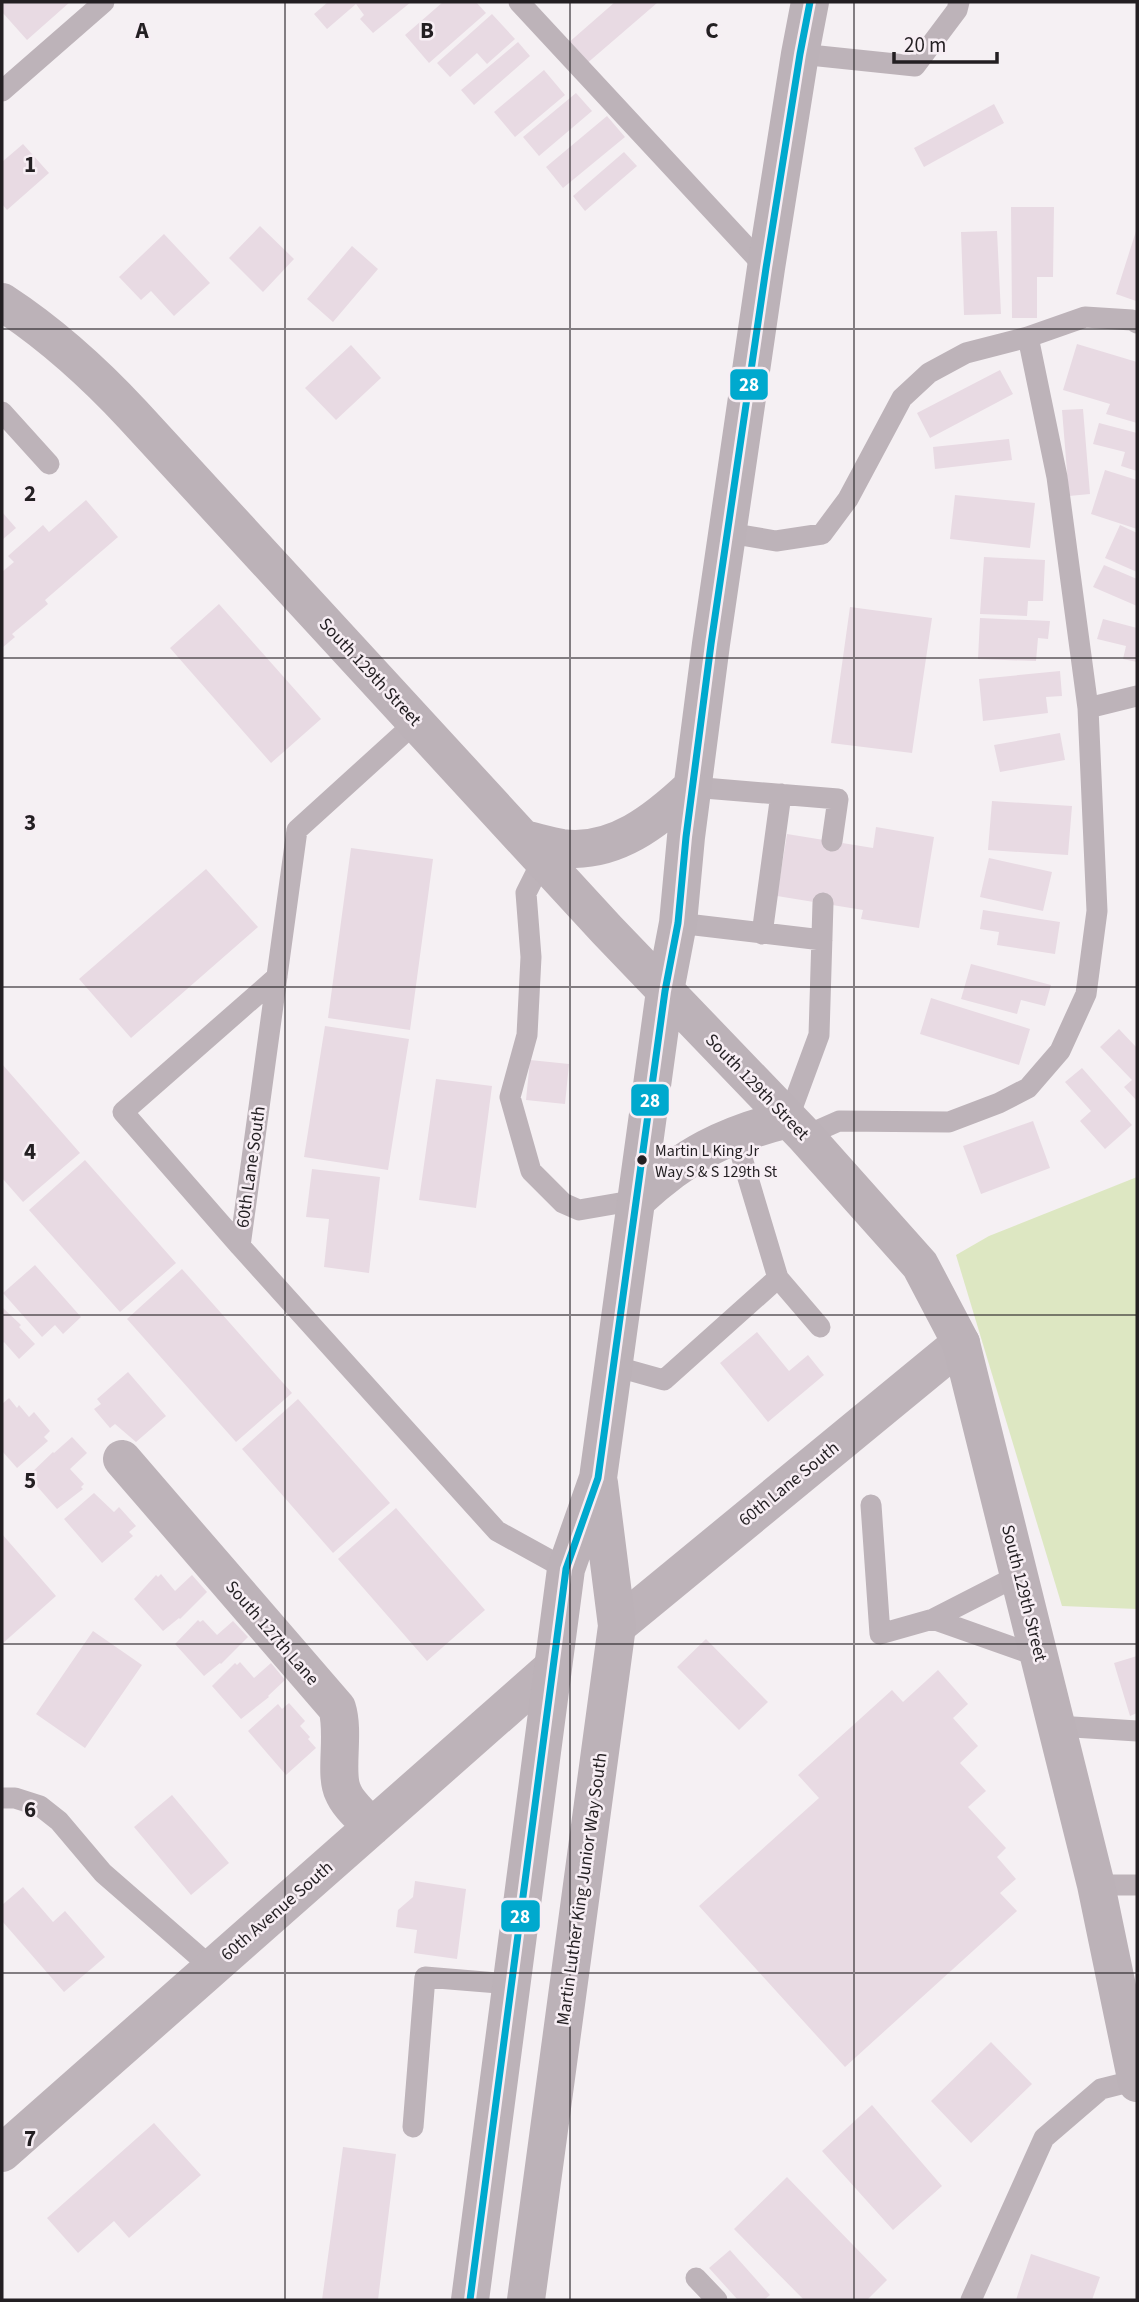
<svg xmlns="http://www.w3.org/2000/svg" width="1139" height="2302" viewBox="0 0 1139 2302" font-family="'Source Sans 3',sans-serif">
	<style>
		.green { fill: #dde7c2 }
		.building { fill: #e8dae3 }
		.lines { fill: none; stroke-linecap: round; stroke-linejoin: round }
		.lane { stroke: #bdb3b9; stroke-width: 21 }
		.street { stroke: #bdb3b9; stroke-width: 38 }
		.secondary { stroke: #bcb2b8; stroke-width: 38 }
		.bus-1-casing { stroke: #f7eef4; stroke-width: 12 }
		.bus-1 { stroke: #00a9ce; stroke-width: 7 }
		.grid { fill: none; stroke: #231f22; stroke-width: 2; stroke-opacity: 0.55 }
		.bus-dot { fill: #231f22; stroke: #f7eef4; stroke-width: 2.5 }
		.labels { text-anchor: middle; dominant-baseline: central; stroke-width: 5; stroke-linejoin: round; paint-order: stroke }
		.bus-label { font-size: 16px; fill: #231f22; stroke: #f7eef4; text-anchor: start }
		.street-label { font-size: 18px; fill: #231f22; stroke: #f7eef4 }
		.grid-label { font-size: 23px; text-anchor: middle; font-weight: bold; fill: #231f22; stroke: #f7eef4; stroke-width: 5; stroke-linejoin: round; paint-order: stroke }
		.line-badge { stroke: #f7eef4; stroke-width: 2.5 }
		.badge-label { font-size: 19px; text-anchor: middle; font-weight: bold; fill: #fff }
	</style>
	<rect width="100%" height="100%" fill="#f5f0f3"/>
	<path class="green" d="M1137,1177v432l-75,-3 -106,-351 33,-19z"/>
	<path class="building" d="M2,2h68l-43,38 -25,-28z
		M328,2h83l-38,31 -13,-14 4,-4 -8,-11 -29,25 -13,-15z
		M443,2h33l10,11 -57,50 -24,-28z
		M615,2l42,1 -72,62 -18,-21z
		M492,14l23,25 -28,25 -10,-11 -27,24 -13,-14z
		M518,42l12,14 -56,49 -13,-15z
		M544,70l21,25 -50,42 -21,-25z
		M576,93l16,18 -53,45 -16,-19z
		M994,104l10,19 -80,44 -10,-19z
		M607,116l18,21 -62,51 -17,-21z
		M23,144l26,29 -42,37 -5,-6v-42z
		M624,152l13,14 -52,45 -12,-15z
		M1011,207h43l-1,70h-16v41h-25z
		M260,226l34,33 -31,33 -34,-34z
		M1137,228v69l-1,4 -20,-7z
		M997,231l4,83 -37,1 -3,-83z
		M164,234l46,49 -36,33 -23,-25 -10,9 -22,-23z
		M352,246l26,23 -45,53 -26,-23z
		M1077,344l60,18v61l-31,-9 4,-10 -47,-14z
		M351,345l30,33 -45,42 -31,-32z
		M1000,370l13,24 -83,44 -13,-25z
		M1083,409l7,85 -21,2 -7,-86z
		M1099,423l38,10v38l-16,-5 4,-14 -32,-8z
		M1009,439l3,21 -77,9 -2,-22z
		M1105,470l32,10v49l-46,-15z
		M955,495l80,8 -5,45 -80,-9z
		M86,500l32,37 -73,63 3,4 -36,30 3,3 -13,11v-76l12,-10 -6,-6 35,-31 6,7z
		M2,512l14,16 -14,12z
		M1120,525l17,8v39l-32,-14z
		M984,557l61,3 -2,41h-15l-1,15 -47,-2z
		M1104,565l33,14v27l-44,-19z
		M219,604l102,115 -50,44 -101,-115z
		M850,607l82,11 -20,135 -81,-10z
		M980,618l70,3 -2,18 -10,-1 -2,23 -58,-2z
		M1103,619l34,9v34l-14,-3 3,-13 -29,-7z
		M1060,671l2,25 -16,1 2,16 -65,8 -4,-42z
		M1060,733l5,27 -65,12 -6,-27z
		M992,801l80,5 -4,49 -80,-5z
		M876,827l58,10 -15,91 -58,-9 2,-9 -86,-14 10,-62 86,14z
		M351,848l82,11 -23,171 -82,-12z
		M989,858l63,14 -9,39 -63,-14z
		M206,869l52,58 -127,111 -52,-59z
		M983,910l77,12 -5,32 -58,-9 2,-13 -19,-3z
		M971,964l80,21 -6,21 -24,-6 -4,14 -56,-15z
		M931,998l99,31 -11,36 -99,-31z
		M325,1026l84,13 -21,131 -84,-13z
		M1119,1029l18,19v53l-13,-14 8,-7 -32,-33z
		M530,1060l39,4 -4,40 -39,-4z
		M2,1064l78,89 -57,49 -21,-24z
		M1082,1068l50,57 -27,24 -25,-28 11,-10 -26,-29z
		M436,1079l56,7 -16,122 -57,-8z
		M1033,1121l17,47 -69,26 -18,-48z
		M85,1160l91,103 -56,49 -91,-102z
		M312,1169l68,8 -11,96 -45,-6 5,-48 -23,-2z
		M35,1265l46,52 -18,17 -8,-9 -13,12 -39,-44z
		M182,1269l110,124 -56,49 -109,-123z
		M2,1307l19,18 -2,2 16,17 -16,15 -15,-17 -2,2z
		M757,1332l32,39 19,-16 16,20 -56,47 -48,-59z
		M128,1372l38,44 -30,26 -21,-18 -5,4 -16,-19 7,-5 -4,-5z
		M9,1398l8,10 2,-3 10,12 5,-5 16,19 -6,6 4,4 -31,27 -15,-17v-47z
		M298,1399l92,104 -57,50 -91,-104z
		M72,1437l15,16 -17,16 14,15 -3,3 2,2 -26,20 -29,-33 25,-24 1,1z
		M94,1493l20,19 5,-5 17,19 -7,6 4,4 -31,27 -38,-44z
		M396,1508l89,102 -58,51 -89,-102z
		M2,1534l54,62 -54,48z
		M161,1574l14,17 17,-16 15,17 -27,27 -1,-1 -16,13 -29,-32 22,-24 2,2z
		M198,1620l2,2 3,-2 14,15 16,-14 15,16 -27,27 -1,-1 -16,13 -29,-32z
		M93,1631l49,34 -57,83 -49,-34z
		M706,1639l62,63 -29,28 -62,-63z
		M1137,1656v57l-7,3 -16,-53z
		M240,1662l14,16 17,-15 14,17 -17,16 1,1 -28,22 -29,-33 23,-23 2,2z
		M938,1670l30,34 -15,14 25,28 -18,17 26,28 -18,16 38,41 -9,9 19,22 -16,14 17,18 -172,156 -146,-161 120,-108 -21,-23 94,-85 11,12z
		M289,1703l16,18 -5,5 10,11 -2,2 8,9 -30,27 -38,-44 30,-27 4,5z
		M172,1795l57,68 -38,32 -57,-68z
		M415,1881l51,8 -9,70 -43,-6 3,-23 -21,-3 2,-17 15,-13z
		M23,1887l30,35 12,-11 40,46 -41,35 -62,-71v-16z
		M991,2042l41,42 -61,59 -40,-42z
		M872,2105l70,81 -49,44 -71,-79z
		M154,2123l47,52 -72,63 -15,-17 -36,32 -31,-35z
		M343,2147l53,7 -18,146h-56z
		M787,2177l100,103 -20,20h-63l-70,-71z
		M730,2250l40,45 -6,5h-26l-29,-32z
		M1031,2254l69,23 -8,23h-76z"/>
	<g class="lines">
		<path class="lane" d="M519,2l247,266
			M800,54l115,12 42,-56 2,-8
			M2,91l102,-89
			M1028,337l29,140 31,231
			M2,412l47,52
			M729,533l47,8 46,-7 26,-35 54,-101 27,-25 37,-20 62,-16 57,-20 47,3 5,3
			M416,722l-119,108 -57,416 257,285 69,38
			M692,787l146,12 -6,42
			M543,859l-17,34 5,64 -4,78 -17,62 21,74 32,32 16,7 58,-10
			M678,923l144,17
			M762,934l19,-140
			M788,1119l31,-84 4,-132
			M740,1132l2,26 36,120 42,49
			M805,1136l34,-15 110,1 50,-19 29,-15 32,-37 26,-57 11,-83 -9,-203 49,-12
			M240,1246l-117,-134 154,-135
			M614,1366l50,14 114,-102
			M871,1505l9,129 53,-15
			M1019,1575l-86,44 107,38
			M1057,1726l80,5
			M2,1798h13l25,8 19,15 44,52 109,95
			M1096,1885h41
			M413,2127l12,-150 86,7
			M696,2278l21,22
			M971,2300l73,-162 57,-49 36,-9"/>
		<path class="street" d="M122,1459l215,249c8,25 -3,66 6,84 5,13 20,25 29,35
			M617,1626l344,-283
			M2,2153l550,-485"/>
		<path class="secondary" d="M2,302c49,32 91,70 131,113l474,515 198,206 115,129 41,78 135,542 41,198
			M524,839c13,3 26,7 38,9 52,7 95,-28 130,-61
			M637,1200c48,-45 87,-65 151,-81
			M470,2300l96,-731 32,-91 67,-487 13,-68 8,-86 25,-193 55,-376 34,-214 10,-52
			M526,2300l91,-674 -18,-143"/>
		<defs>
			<path id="bus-1" d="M470,2300l96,-731 32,-91 67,-487 13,-68 8,-86 25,-193 55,-376 34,-214 10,-52"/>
		</defs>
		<use href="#bus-1" class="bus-1-casing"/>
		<use href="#bus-1" class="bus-1"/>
	</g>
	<path class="grid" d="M285,2v2298M570,2v2298M854,2v2298M2,329h1135M2,658h1135M2,987h1135M2,1315h1135M2,1644h1135M2,1973h1135"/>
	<circle class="bus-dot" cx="642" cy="1160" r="6"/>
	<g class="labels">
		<g class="bus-label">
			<text x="655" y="1151">Martin L King Jr<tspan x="655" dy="21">Way S &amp; S 129th St</tspan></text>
		</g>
		<g class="street-label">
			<text transform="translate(370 672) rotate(47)">South 129th Street</text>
			<text transform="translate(757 1087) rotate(46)">South 129th Street</text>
			<text transform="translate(251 1167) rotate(-82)">60th Lane South</text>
			<text transform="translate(789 1484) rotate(-39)">60th Lane South</text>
			<text transform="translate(1024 1593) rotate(76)">South 129th Street</text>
			<text transform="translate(272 1633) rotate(49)">South 127th Lane</text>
			<text transform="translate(582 1889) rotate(-82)">Martin Luther King Junior Way South</text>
			<text transform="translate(277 1911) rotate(-41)">60th Avenue South</text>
		</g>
	</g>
	<g class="grid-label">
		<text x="142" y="38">A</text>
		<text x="427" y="38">B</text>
		<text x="712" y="38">C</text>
		<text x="30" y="172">1</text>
		<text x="30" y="501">2</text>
		<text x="30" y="830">3</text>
		<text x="30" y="1159">4</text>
		<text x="30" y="1488">5</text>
		<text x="30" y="1817">6</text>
		<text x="30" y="2146">7</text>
	</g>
	<g class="line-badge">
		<rect x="729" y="368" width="40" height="33" rx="7" fill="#00a9ce"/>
		<rect x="630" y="1083" width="40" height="34" rx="7" fill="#00a9ce"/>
		<rect x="500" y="1899" width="41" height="34" rx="7" fill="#00a9ce"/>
	</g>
	<g class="badge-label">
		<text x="749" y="391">28</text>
		<text x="650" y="1107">28</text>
		<text x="520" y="1923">28</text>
	</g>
	<rect width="1139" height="2302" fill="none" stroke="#231f22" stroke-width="7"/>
	<path d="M894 52v10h103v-10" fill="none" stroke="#231f22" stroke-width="3.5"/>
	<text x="904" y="52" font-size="21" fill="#231f22" stroke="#f7eef4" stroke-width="5" paint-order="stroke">20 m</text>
</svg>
